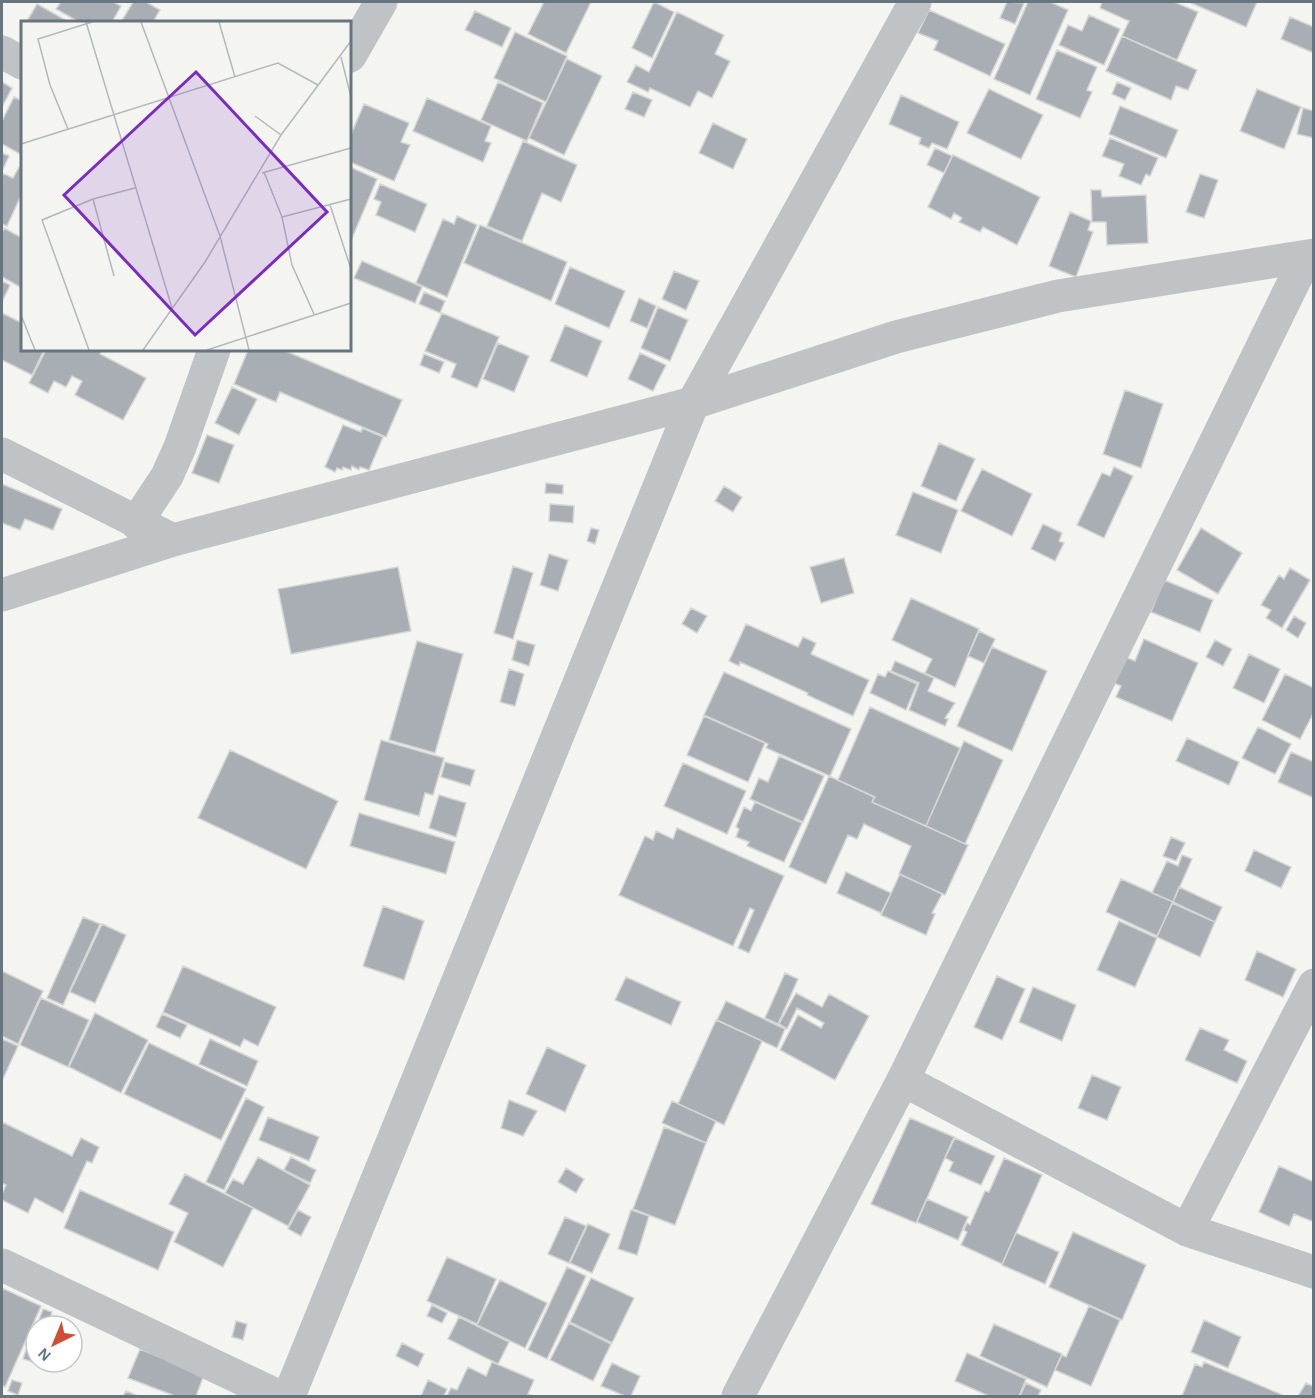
<svg xmlns="http://www.w3.org/2000/svg" width="1315" height="1398" viewBox="0 0 1315 1398" font-family="'Alegreya Sans',sans-serif">
	<style>
		.building { fill: #a8aeb3; stroke: #d5d5d3; stroke-width: 1.5 }
		.lines { fill: none; stroke-linecap: round; stroke-linejoin: round }
		.minor { stroke: #c0c3c6; stroke-width: 33 }
		.inset-road { fill: none; stroke: #b2b9bc; stroke-width: 1.5 }
		.view { fill: #7b2cbf; fill-opacity: 0.15; stroke: #7b2cbf; stroke-width: 3 }
		.inset-edge { fill: none; stroke: #66757f; stroke-width: 3 }
	</style>
	<rect width="100%" height="100%" fill="#f4f4f1"/>
	<path class="building" d="M61,2h52l8,4 -9,16h-33l-23,-13z
		M133,2h13l14,8 -7,12h-32z
		M544,2h47l-25,51 -38,-19z
		M654,2l20,10 -22,46 -20,-10z
		M1007,2l17,1 -9,21 -15,-6z
		M1028,2h22l18,8 -38,85 -36,-16z
		M1102,2h72l24,10 -21,48 -55,-24 7,-15 -29,-13z
		M1189,2h68l-11,25z
		M37,4l32,18h-38l-4,-1z
		M929,10l76,34 -15,32 -56,-26 4,-9 -20,-8z
		M475,11l36,17 -9,19 -37,-17z
		M677,12l47,23 -9,19 15,7 -18,37 -14,-7 -8,16 -40,-19 -2,4 -21,-10 9,-17 13,7z
		M1089,15l31,14 -16,36 -45,-20 9,-20 14,6z
		M1290,17l24,10v26l-33,-14z
		M515,32l52,24 -21,46 -52,-24z
		M1122,36l75,34 -9,20 -12,-4 -5,14 -65,-29z
		M1057,50l40,17 -10,23 5,2 -12,26 -44,-19z
		M567,59l35,17 -38,79 -35,-17z
		M2,82l10,6 -10,19z
		M498,82l45,21 -16,38 -46,-21z
		M1117,82l14,6 -6,12 -13,-6z
		M989,89l54,26 -22,44 -54,-26z
		M1257,89l44,18 -17,42 -44,-18z
		M633,92l19,8 -8,17 -19,-8z
		M901,95l58,27 -12,27 -15,-6 -3,5 -10,-4 2,-6 -32,-14z
		M14,97l8,4v54l-20,-11v-23z
		M427,98l64,28 -6,15 6,2 -8,19 -70,-31z
		M364,104l45,19 -8,19 9,3 -16,36 -44,-19v-25z
		M1120,106l58,24 -12,28 -57,-24z
		M1303,108l11,3v27l-17,-4z
		M713,123l34,16 -14,30 -34,-16z
		M1110,138l48,20 -8,18 -4,-2 -5,11 -22,-9 5,-12 -22,-8z
		M523,141l54,24 -16,37 -19,-9 -20,48 -35,-15z
		M935,148l17,8 -8,17 -17,-8z
		M2,153l7,3 -6,13 -1,-1z
		M953,155l87,42 -23,48 -34,-18 -3,5 -21,-10 3,-4 -8,-5 -3,6 -23,-12z
		M19,167l3,2v24l-15,33 -5,-2v-51l11,5z
		M350,167l27,12 -27,64z
		M1200,174l18,6 -14,38 -18,-6z
		M380,184l47,20 -12,28 -39,-17 5,-13 -7,-3z
		M1091,190h10l1,7 44,-2 2,48 -41,2 -1,-23h-14z
		M1070,212l21,9 -3,9 5,2 -17,45 -27,-11z
		M457,216l20,9 -30,72 -31,-14 27,-64 11,5z
		M480,225l87,37 -16,39 -87,-38z
		M4,228l18,10v50l-20,-11v-44z
		M362,261l60,26 -7,16 -61,-25z
		M570,267l55,24 -16,37 -54,-24z
		M674,271l25,10 -13,29 -24,-11z
		M2,281l8,4 -8,17z
		M424,292l21,9 -5,12 -21,-9z
		M639,298l17,8 -9,22 -17,-7z
		M658,307l30,13 -18,41 -29,-13z
		M2,313l20,10v27h22l-12,25 -30,-15z
		M442,313l57,24 -22,51 -26,-11 5,-13 -31,-13z
		M565,325l37,16 -15,36 -37,-16z
		M498,343l31,13 -15,36 -31,-13z
		M46,350h56l-2,4 46,24 -23,42 -48,-25 7,-14 -10,-5 -6,11 -12,-6 -6,12 -19,-10z
		M248,350h35l119,50 -16,37 -106,-45 -4,10 -42,-18z
		M640,353l26,12 -13,26 -25,-12z
		M424,354l20,8 -5,11 -19,-8z
		M232,387l25,12 -18,36 -24,-12z
		M1125,390l38,14 -22,64 -38,-14z
		M343,425l18,7 1,-4 21,9 -14,33 -9,-3 -1,3 -7,-4 -1,4 -8,-3 -1,3 -5,-2 -2,4 -10,-5z
		M207,435l27,10 -15,38 -27,-10z
		M939,443l36,16 -19,42 -35,-15z
		M1114,467l19,9 -29,62 -27,-13 25,-52 8,3z
		M982,469l50,25 -20,42 -51,-25z
		M546,483l17,2v9l-18,-1z
		M2,484l60,25 -9,21 -28,-11 -5,11 -18,-7z
		M724,486l18,11 -9,15 -18,-11z
		M913,492l45,18 -17,43 -45,-18z
		M550,504l24,2 -1,17 -24,-2z
		M1043,524l19,9 -3,8 5,2 -9,18 -24,-12z
		M591,528l8,2 -4,14 -8,-3z
		M1201,528l41,25 -24,41 -41,-24z
		M549,554l19,6 -10,31 -18,-6z
		M844,558l10,35 -33,10 -11,-36z
		M513,566l20,7 -20,66 -19,-6z
		M398,567l13,64 -120,23 -13,-65z
		M1290,568l20,12 -28,48 -16,-10 5,-8 -10,-5 18,-30 5,4z
		M1164,580l49,20 -13,32 -49,-20z
		M911,598l68,31 -24,58 -30,-14 7,-14 -40,-19z
		M691,608l16,8 -10,17 -15,-9z
		M1294,616l12,7 -8,15 -12,-8z
		M746,624l52,23 5,-10 13,6 -5,11 58,26 -16,36 -46,-21 1,-2 -68,-31 -1,4 -10,-5z
		M979,631l16,8 -11,24 -16,-7z
		M1144,639l54,24 -26,58 -56,-24 5,-11 -7,-3 11,-26 10,4z
		M517,640l18,5 -6,21 -17,-6z
		M1215,640l17,9 -9,17 -17,-9z
		M417,641l46,13 -28,99 -46,-13z
		M992,647l55,24 -35,80 -55,-25z
		M1249,654l31,15 -16,34 -31,-15z
		M895,661l39,17 -6,13 27,12 -10,15 3,1 -3,7 -36,-16 10,-27 -28,-12z
		M509,669l15,5 -9,32 -15,-4z
		M888,671l29,13 -11,26 -36,-17 8,-19 7,3z
		M724,672l127,57 -21,47 -64,-28 2,-4 -64,-29z
		M1285,674l29,14v24l-14,27 -38,-19z
		M870,707l90,41 -34,78 -54,-24 3,-5 -37,-17z
		M704,716l61,27 -17,39 -61,-27z
		M1258,727l33,17 -16,30 -33,-16z
		M1187,738l52,24 -10,23 -53,-24z
		M381,740l63,18 -11,37 -8,-2 -6,23 -55,-16z
		M964,741l39,19 -38,84 -39,-18z
		M230,750l108,51 -32,68 -108,-51z
		M1291,752l23,10v36l-36,-16z
		M779,756l45,20 -21,46 -53,-23 9,-21 9,4z
		M445,762l30,8 -5,16 -29,-9z
		M683,763l63,28 -19,43 -63,-28z
		M829,776l45,21 -2,5 96,43 -23,50 -46,-21 12,-28 -47,-22 -7,15 -9,-4 -22,49 -37,-17z
		M439,795l27,8 -10,34 -27,-9z
		M755,802l47,21 -18,39 -37,-16 2,-4 -13,-5 3,-8 -3,-2 8,-20 7,4z
		M359,813l96,29 -9,32 -96,-28z
		M677,828l107,48 -35,77 -11,-5 16,-38 -4,-2 -17,38 -114,-51 26,-59 8,4 3,-9 17,8z
		M1171,837l14,6 -9,18 -13,-5z
		M1254,850l37,17 -10,21 -36,-17z
		M1182,855l10,4 -19,43 -21,-9 15,-32 11,5z
		M846,872l45,21 -10,20 -44,-20z
		M900,874l42,20 -10,19 3,1 -9,21 -45,-20z
		M1121,879l52,23 -16,34 -51,-24z
		M1179,887l43,20 -7,15 -42,-20z
		M1172,903l43,19 -15,35 -43,-20z
		M383,906l41,15 -20,59 -41,-14z
		M83,917l17,7 -37,81 -16,-7z
		M1119,921l38,17 -22,49 -38,-17z
		M102,924l24,11 -31,68 -25,-11z
		M1257,951l39,18 -13,28 -38,-17z
		M183,966l93,41 -18,39 -14,-7 -4,8 -77,-35z
		M2,971l41,20 -25,53 -16,-8z
		M785,973l13,6 -20,45 -13,-6z
		M997,976l28,13 -23,51 -28,-13z
		M626,977l55,25 -10,23 -56,-25z
		M1033,987l43,18 -14,36 -43,-19z
		M796,993l26,14 7,-13 40,22 -34,64 -55,-30 18,-35 23,13 3,-5 -27,-15 -10,21 -8,-5z
		M41,998l48,22 -21,47 -48,-22z
		M726,1001l59,28 -8,19 -60,-28z
		M95,1013l53,27 -27,53 -52,-26z
		M162,1014l25,11 -7,13 -24,-11z
		M716,1020l46,21 -38,84 -46,-21z
		M1200,1028l29,12 -5,10 23,11 -10,22 -52,-23z
		M2,1039l16,7 -16,35z
		M210,1039l48,22 -11,25 -48,-22z
		M149,1043l97,46 -25,51 -97,-46z
		M547,1047l39,18 -21,47 -39,-18z
		M1092,1075l29,12 -14,33 -29,-12z
		M246,1098l18,9 -40,83 -18,-8z
		M509,1100l28,11 -14,25 -22,-8z
		M672,1101l44,20 -10,22 -44,-20z
		M268,1117l51,20 -10,24 -50,-21z
		M910,1118l44,19 -38,86 -45,-19z
		M2,1122l70,34 9,-18 18,9 -7,16 -5,-2 -24,52 -28,-15 -7,15 -26,-13v-6l4,-9 -4,-2z
		M664,1127l42,16 -31,82 -42,-16z
		M955,1138l40,18 -14,29 -32,-14 4,-9 -8,-4z
		M258,1157l52,28 -22,41 -63,-33 8,-14 10,5z
		M291,1157l25,13 -6,13 -26,-13z
		M1004,1158l38,17 -40,89 -41,-19 6,-13 -3,-2 3,-7 3,2 15,-34 4,1z
		M1279,1166l35,16v40l-20,-8 -5,12 -30,-14z
		M566,1168l18,11 -8,14 -18,-11z
		M185,1174l68,34 -30,59 -49,-25 14,-29 -19,-9z
		M80,1190l94,42 -16,38 -94,-42z
		M927,1199l41,18 -10,23 -41,-18z
		M298,1210l13,7 -10,19 -13,-7z
		M631,1210l18,6 -12,39 -19,-6z
		M565,1217l21,9 -17,37 -21,-9z
		M588,1224l22,10 -18,39 -22,-10z
		M1073,1232l73,33 -24,55 -73,-33z
		M1016,1233l43,19 -14,32 -43,-19z
		M447,1257l49,22 -19,45 -50,-23z
		M567,1267l19,9 -39,83 -19,-9z
		M591,1278l43,20 -22,45 -42,-21z
		M500,1280l47,23 -22,45 -48,-23z
		M2,1288l39,18 -36,81 -3,-2z
		M432,1305l15,8 -5,10 -15,-7z
		M1089,1306l31,14 -29,66 -36,-16 7,-15 4,2z
		M43,1309l9,3 -3,11 -10,-3z
		M459,1317l50,25 -11,22 -50,-25z
		M1204,1320l37,17 -13,31 -37,-16z
		M236,1321l11,3 -4,16 -11,-3z
		M569,1323l42,21 -18,37 -43,-21z
		M994,1324l68,30 -15,33 -67,-31z
		M29,1341l7,3 -3,18 -10,-3z
		M402,1343l22,11 -6,13 -22,-11z
		M140,1349l64,26 -8,21h-21l-47,-18z
		M967,1353l59,26 -7,17h-30l-34,-15z
		M492,1362l42,18 -6,14 5,2h-86l4,-8 6,2 11,-23 18,9z
		M1204,1362l81,34h-103l13,-32 7,3z
		M612,1363l28,13 -9,20h-6l-24,-10z
		M12,1380l10,3 -4,12 -10,-4z
		M428,1380l19,9 -3,7h-23z
		M1026,1383l15,7 -3,6h-18z
		M1306,1383l8,4v9h-16z
		M126,1391l12,5h-15z"/>
	<g class="lines">
		<path class="minor" d="M2,52l20,11
			M350,56l31,-54
			M2,454l171,86
			M136,523l31,-47 13,-29 34,-97
			M2,595l171,-55 520,-137 203,-66 162,-41 256,-41
			M903,1080l284,150 127,42
			M1187,1230l127,-245
			M2,1265l276,131
			M289,1396l404,-993 222,-401
			M738,1396l165,-316 403,-823"/>
	</g>
	<g transform="translate(21 21)">
		<rect width="330" height="330" fill="#f4f4f1"/>
		<path class="inset-road" d="M65,1l86,286M120,1l79,214 29,114M198,1l16,55M320,36l10,40M234,95l26,19M47,108l-18,-44 -12,-46 54,-17M0,123l257,-81 40,22M243,151l18,45 10,48 22,49M241,152l89,-25M72,178l21,77M309,184l21,64M261,196l69,-18M0,294l14,35M68,329l-47,-130 51,-21 42,-11M122,329l62,-88 76,-127 70,-94M186,329l144,-47"/>
		<path class="view" d="M175,51l131,140 -132,123 -131,-140z"/>
		<rect width="330" height="330" class="inset-edge"/>
	</g>
	<rect width="1315" height="1398" fill="none" stroke="#66757f" stroke-width="6"/>
	<g transform="translate(54 1344) rotate(223)"><circle r="28" fill="#ffffff" stroke="#c2c8cc" stroke-width="1.5"/>
	<path d="M0-4.5L10 22L0 15L-10 22Z" fill="#d04e35"/>
	<text y="-9" font-size="16" font-weight="bold" text-anchor="middle" fill="#66757f">N</text>
	</g>
</svg>
